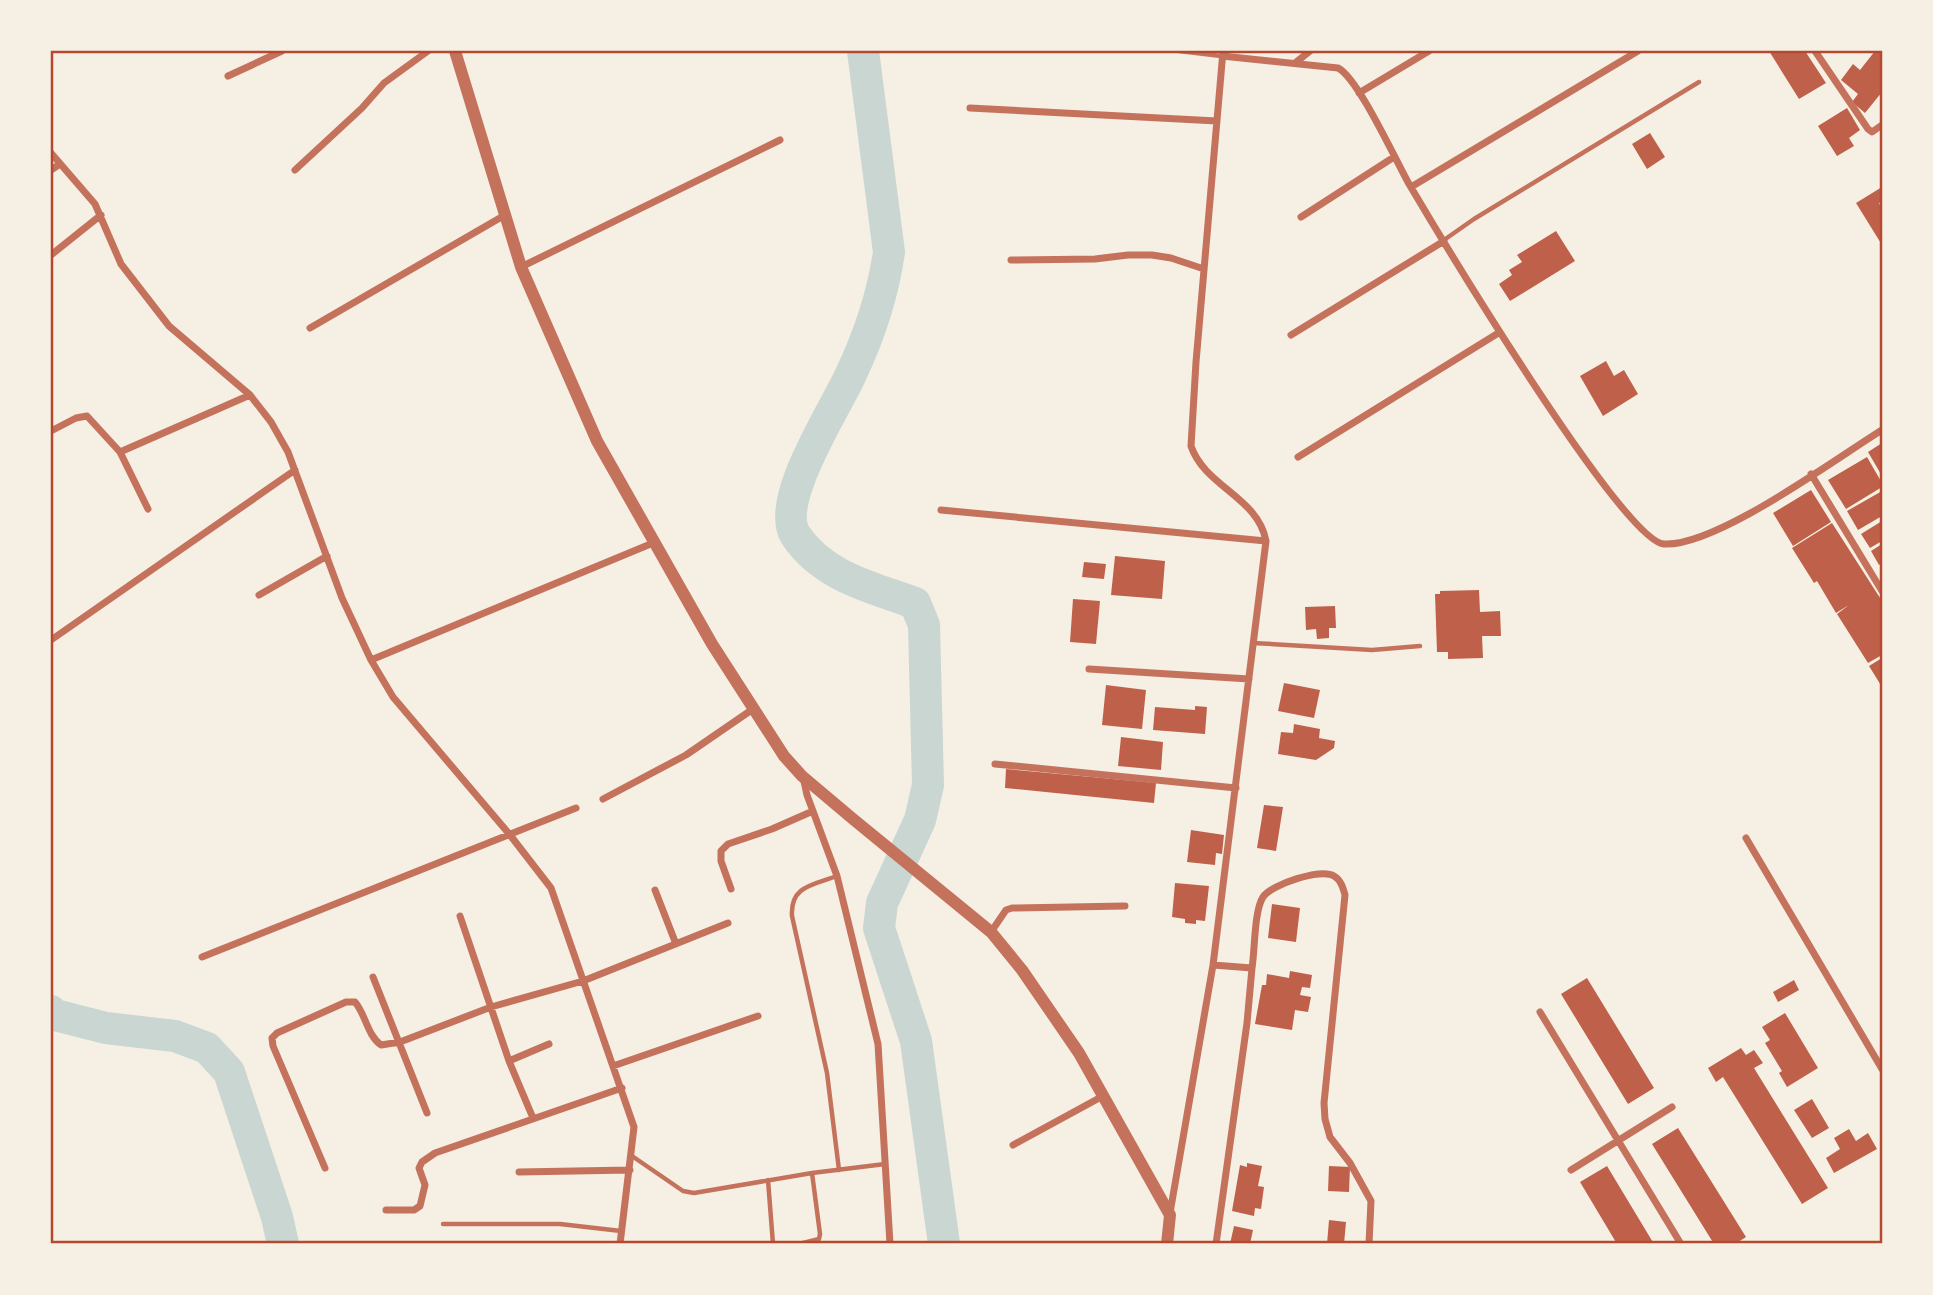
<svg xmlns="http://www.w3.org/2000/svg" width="1933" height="1295" viewBox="0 0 1933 1295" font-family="Literata,serif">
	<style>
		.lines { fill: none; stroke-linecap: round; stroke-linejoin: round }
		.river { stroke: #c9d6d2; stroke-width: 32 }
		.building { fill: #bf614a }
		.service { stroke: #c5725c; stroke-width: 4.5 }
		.minor { stroke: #c5725c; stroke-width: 7 }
		.tertiary { stroke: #c5725c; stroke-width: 12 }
		.neatline { fill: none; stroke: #b5482f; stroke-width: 2.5 }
	</style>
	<rect width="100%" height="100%" fill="#f6efe4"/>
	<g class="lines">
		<path class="river" d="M863,51l26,201c-6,42 -20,84 -38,122 -15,34 -78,128 -55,162 28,41 75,51 119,67l9,22 4,160 -8,35 -38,83 -3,25 37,113 28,203
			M51,1011l4,4 51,13 69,8 32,12 22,24 48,145 6,27"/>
	</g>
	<path class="building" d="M1769,51h36l21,32 -27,16z
		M1875,51l7,1v40l-17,21 -13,-11 6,-8 -17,-14 12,-16 7,6z
		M1847,108l13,22 -11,8 5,8 -17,10 -19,-30z
		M1650,133l15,24 -18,12 -15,-25z
		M1882,187v15l-3,1 3,6v36l-26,-42z
		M1556,231l19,30 -65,40 -11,-17 13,-9 -3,-5 13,-8 -5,-7z
		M1606,361l8,15 10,-6 14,24 -35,22 -23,-40z
		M1882,443v33l-14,-24z
		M1867,457l15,26v4l-36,22 -18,-29z
		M1811,490l20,32 -38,24 -20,-33z
		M1882,491v25l-24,14 -11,-19z
		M1882,521v20l-12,7 -9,-14z
		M1832,523l50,78v6l-2,2 2,4v42l-14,8 -31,-49 12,-9 -13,8 -19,-32 -3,2 -22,-35z
		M1882,544v19l-3,2 -8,-14z
		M1115,556l50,5 -3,38 -51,-4z
		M1084,562l22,2 -2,15 -22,-2z
		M1479,590l1,22 20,-1 1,25h-19l1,22 -35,1v-7h-11l-2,-58h5v-3z
		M1073,599l27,2 -4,43 -26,-2z
		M1335,606l1,22h-7v10l-12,1 -1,-10 -10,1 -1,-23z
		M1882,658v29l-13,-21z
		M1284,683l36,7 -6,28 -36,-7z
		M1106,685l40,5 -4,39 -40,-4z
		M1195,706l12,1 -2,27 -52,-4 2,-23 40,3z
		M1294,724l26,5 -1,9 16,3 -1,7 -18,12 -38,-6 3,-22 12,1z
		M1121,737l42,5 -2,28 -43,-4z
		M1006,769l150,14 -2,20 -149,-15z
		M1264,805l19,2 -7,44 -19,-3z
		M1191,830l33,5 -2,19 -6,-1 -1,12 -28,-3z
		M1175,883l34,3 -4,35 -9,-1v4l-11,-1v-4l-13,-2z
		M1272,904l28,4 -4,34 -28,-4z
		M1290,971l22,4 -2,13 -8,-1 -2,8 11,2 -3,15 -13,-2 -3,20 -37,-6 7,-39h4l1,-11 22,4z
		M1587,978l67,110 -26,16 -67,-110z
		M1794,980l5,10 -21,12 -5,-10z
		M1785,1013l33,55 -31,19 -8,-14 3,-2 -17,-28 5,-3 -8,-13z
		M1741,1048l5,7 8,-5 9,13 -9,5 74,120 -26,16 -79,-127 -7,5 -8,-14z
		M1812,1099l17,29 -17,10 -18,-28z
		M1678,1128l68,109 -11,7h-21l-62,-100z
		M1849,1129l7,12 12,-8 9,16 -43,24 -8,-15 14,-9 -6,-11z
		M1247,1163l15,3 -4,20 6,1 -3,22 -6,-1 -1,8 -22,-5 8,-46 7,2z
		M1329,1166l21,1 -1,25 -21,-1z
		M1607,1166l47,78h-37l-37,-62z
		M1329,1220l17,2 -2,22h-17z
		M1234,1226l19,4 -3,14h-20z"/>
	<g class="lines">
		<path class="service" d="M1179,51l42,5
			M1444,240l30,-21 225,-137
			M1253,643l119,7 48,-4
			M837,876c-24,9 -47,10 -45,40l35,157 12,97
			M632,1156l51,35 11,2 118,-20 73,-9
			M768,1180l5,64
			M443,1224h117l61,7
			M799,1244l20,-5 1,-5 -8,-61"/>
		<path class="minor" d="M1815,51l53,78 4,3 10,-7
			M1222,56l116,12c20,10 57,91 71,116 29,49 214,358 255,360 52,3 171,-85 218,-114
			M1295,63l15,-12
			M228,76l54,-25
			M1359,93l70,-42
			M970,108l247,13
			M51,153l44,51 26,60 48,62 81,69 21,27 17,30 54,146 29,62 22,37 117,138 41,53 83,239 -14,117
			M51,170l9,-6
			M295,170l67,-62 22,-25 44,-32
			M1411,187l227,-136
			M1301,217l93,-60
			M51,255l50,-40
			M1011,260l84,-1 33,-4h24l19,3 33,11
			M521,267l259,-127
			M310,328l195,-113
			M1291,335l153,-94
			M51,431l25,-13 11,-2 33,36 130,-57
			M120,452l28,57
			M1298,457l202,-125
			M1811,474l71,117
			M941,510l325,31
			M259,595l68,-39
			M51,640l244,-170
			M371,660l282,-117
			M1089,669l160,10
			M995,764l241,24
			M803,777l4,18 30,81 41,168 12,200
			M603,799l83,-44 67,-46
			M1746,838l136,231
			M731,889l-10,-28v-10l7,-7 44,-15 41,-18
			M655,890l21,54
			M460,916l49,145 24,57
			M991,932l15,-22 6,-2 113,-2
			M202,957l374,-149
			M1213,965l39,3c3,-18 2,-57 11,-71 9,-13 58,-29 71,-21 7,4 9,12 11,19l-21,208 1,16 5,18 20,26 21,38 -2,43
			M373,977l54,136
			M1540,1012l141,232
			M509,1061l40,-17
			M613,1066l145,-50
			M1013,1145l90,-49
			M325,1168l-52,-122 -1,-8 5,-5 69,-31h9c11,13 12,33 26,43l19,-3 91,-35 92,-26 145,-58
			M1571,1170l101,-63
			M519,1172l111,-2
			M386,1210h28l6,-4 5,-21 -6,-17 3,-6 13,-9 187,-65
			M1170,1213l43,-248 53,-424c-8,-44 -61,-54 -75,-95l5,-84 27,-311
			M1216,1244l31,-221 5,-55"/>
		<path class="tertiary" d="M455,51l66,216 76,174 115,203 72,112 18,20 51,43 138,113 31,38 57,83 91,162 -3,29"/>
	</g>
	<rect width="1933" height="1295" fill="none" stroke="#f6efe4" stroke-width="105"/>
	<rect x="52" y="52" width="1829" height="1190" class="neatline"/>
</svg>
